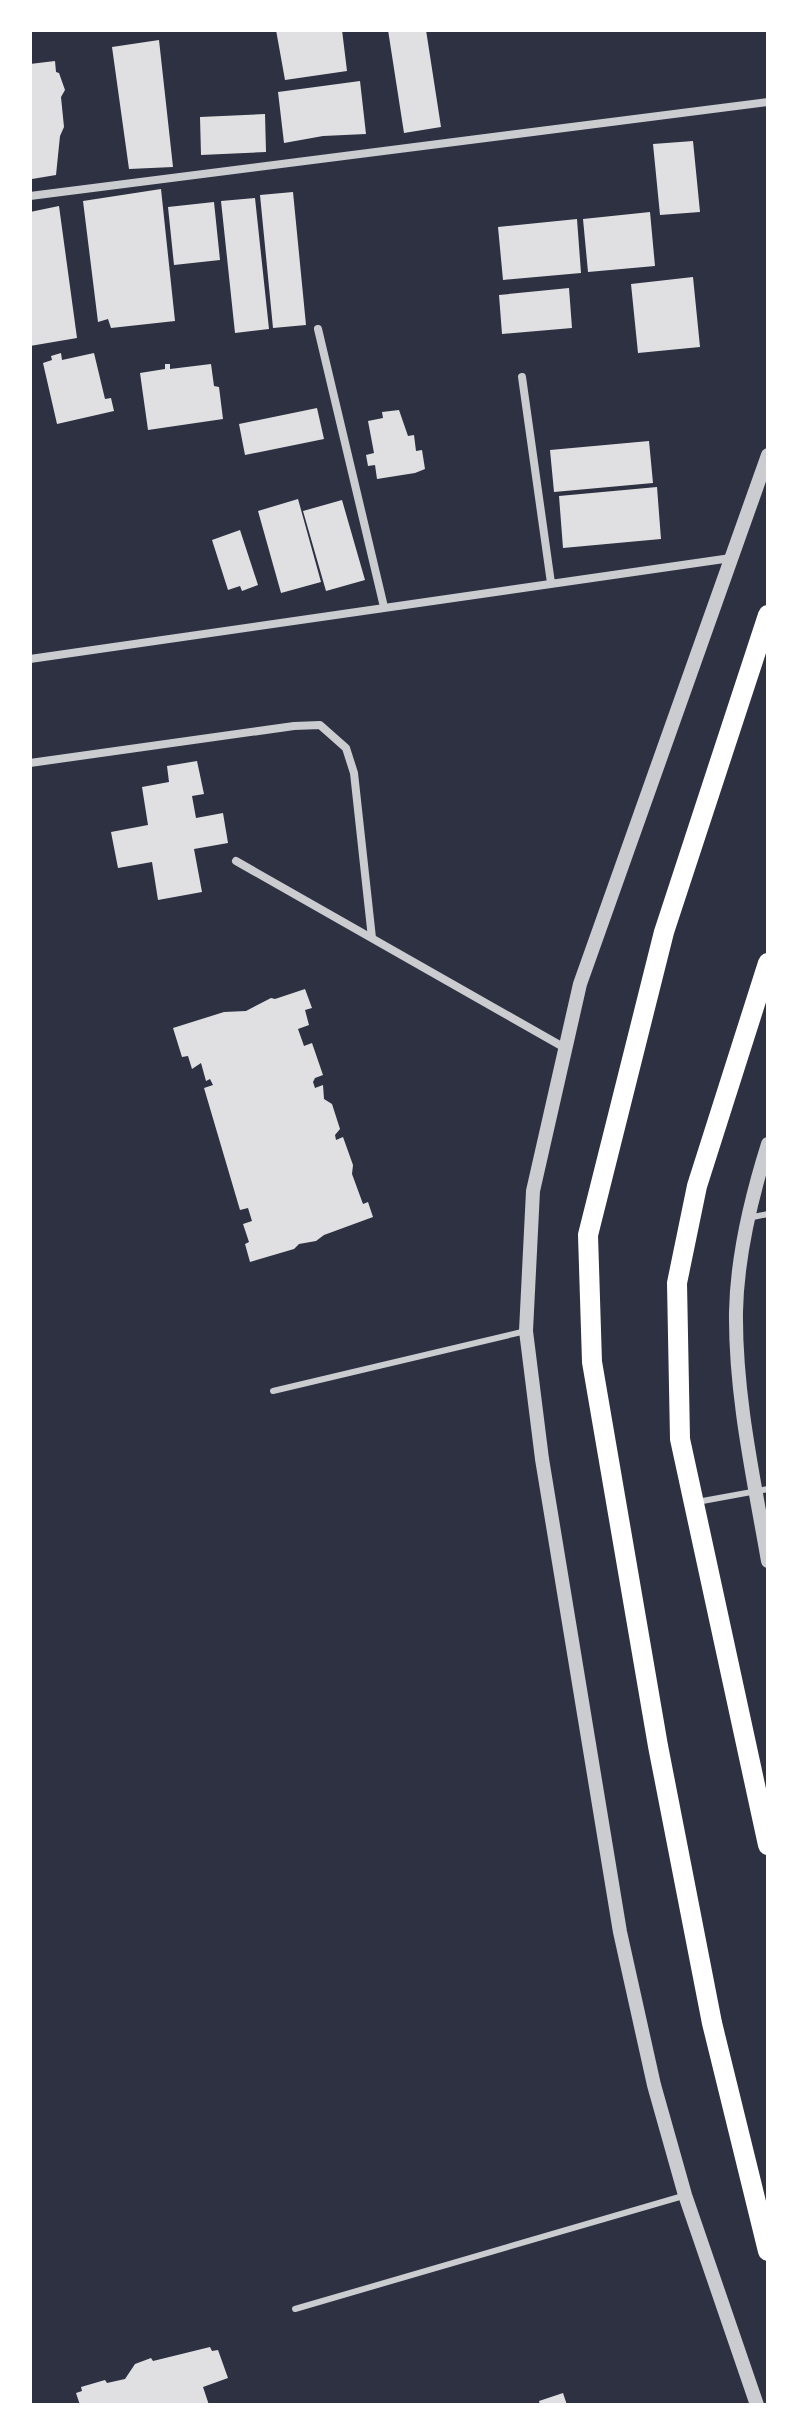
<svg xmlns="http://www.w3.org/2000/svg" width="798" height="2435" viewBox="0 0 798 2435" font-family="Lato,sans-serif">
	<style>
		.building { fill: #e0e0e3 }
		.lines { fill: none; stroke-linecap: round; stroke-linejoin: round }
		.service { stroke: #caccd0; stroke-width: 6 }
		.minor { stroke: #caccd0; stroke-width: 8 }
		.tertiary { stroke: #caccd0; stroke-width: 14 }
		.primary { stroke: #fff; stroke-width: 20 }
	</style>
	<rect width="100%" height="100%" fill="#2d3142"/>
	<path class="building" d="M276,30h66l5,41 -62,9z
		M388,30h38l15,97 -37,6z
		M159,40l14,127 -44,2 -17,-122z
		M55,61l1,11 3,1 6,17 -4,7 3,30 -4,9 -4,39 -24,4 -2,-115z
		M360,81l6,53 -43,2 -39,7 -6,-51z
		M265,114l1,38 -65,3 -1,-38z
		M693,141l7,71 -40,3 -7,-71z
		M161,189l14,132 -64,7 -3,-9 -10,3 -15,-121z
		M293,192l13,133 -33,3 -13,-133z
		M255,198l14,131 -34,4 -14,-132z
		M214,202l6,58 -46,5 -6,-58z
		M59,206l18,132 -47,8v-134z
		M650,212l5,54 -67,6 -5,-53z
		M577,219l4,54 -78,7 -5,-53z
		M693,277l7,70 -62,6 -7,-69z
		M569,288l3,40 -70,6 -3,-39z
		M61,353l1,7 32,-7 11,46 6,-1 3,13 -57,13 -14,-61 9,-3 -1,-4z
		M165,364h5v5l41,-5 3,22 5,1 4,32 -75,11 -8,-57 25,-4z
		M317,408l7,31 -79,16 -6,-31z
		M399,410l9,26 6,-1 2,16 6,-1 3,19 -10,4 -38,6 -2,-14 -7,1 -2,-11 8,-2 -6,-32 15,-3 -1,-6z
		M649,441l4,42 -99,9 -4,-42z
		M657,487l4,52 -98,9 -4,-52z
		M298,499l23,83 -40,11 -23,-82z
		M342,500l23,80 -39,11 -23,-80z
		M240,530l18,55 -16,6 -2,-5 -12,4 -16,-50z
		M197,761l7,33 -12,2 4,22 27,-5 5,30 -34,6 8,43 -44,8 -6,-38 -34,6 -7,-36 37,-7 -6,-38 27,-5 -2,-16z
		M305,989l7,19 -7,2 4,15 -11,4 6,17 8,-3 11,32 -8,3 -2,4 2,6 8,-3 1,14 8,5 8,25 -5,6 1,5 7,-3 10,28 -1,9 11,30 5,-2 5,15 -49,18 -8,6 -17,3 -5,5 -44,13 -5,-18 4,-2 -6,-18 9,-3 -4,-13 -8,2 -36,-122 9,-3 -3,-6 -4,2 -5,-18 -9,6 -4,-13 -6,1 -9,-29 51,-16 22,-1 25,-13 4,1z
		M210,2347l2,4 6,-1 10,28 -25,9 6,18h-129l-4,-12 6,-2 -1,-4 24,-7 2,3 18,-4 10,-15 16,-6 2,3z
		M563,2393l4,12h-27l-1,-4z"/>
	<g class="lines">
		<path class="service" d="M748,1218l20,-4
			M273,1391l253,-60
			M697,1502l71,-13
			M295,2309l388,-113"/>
		<path class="minor" d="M30,196l738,-94
			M318,329l66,278
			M522,377l29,206
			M30,659l701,-101
			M30,763l264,-37 26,-1 26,23 8,25 18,165
			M236,861l329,187"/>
		<path class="tertiary" d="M768,1144c-17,54 -31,111 -32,168 -1,83 18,168 32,249
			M757,2405l-72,-210 -31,-110 -34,-153 -78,-473 -16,-128 7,-140 47,-207 188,-529"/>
		<path class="primary" d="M768,615l-104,317 -76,303 4,127 66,384 54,277 56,228
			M768,963l-71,223 -20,97 3,156 88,406"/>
	</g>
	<rect width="798" height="2435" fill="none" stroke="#ffffff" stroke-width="64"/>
</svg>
